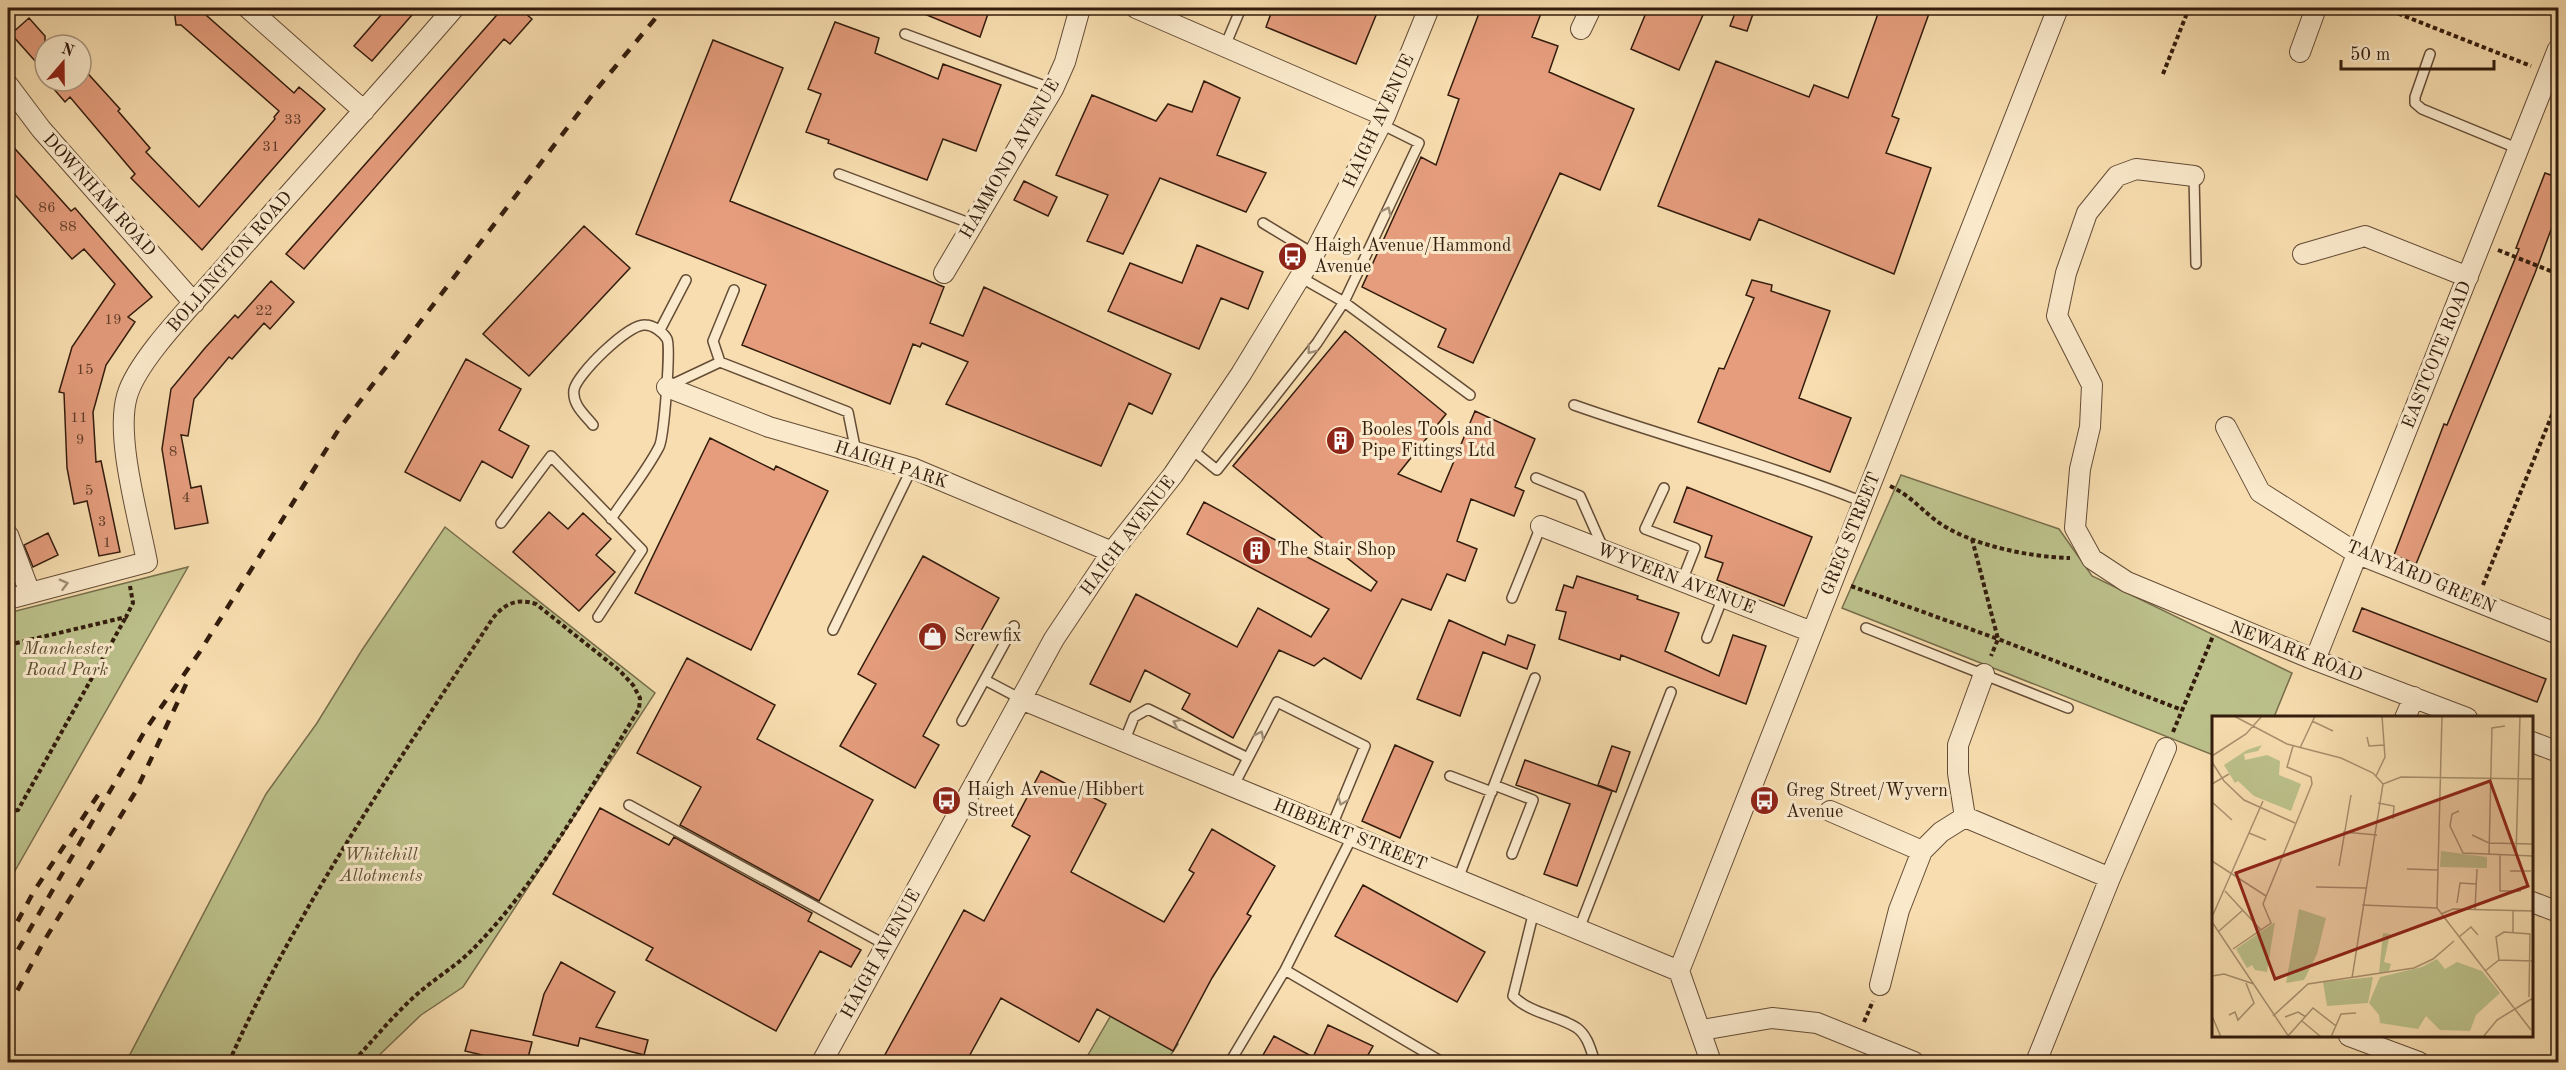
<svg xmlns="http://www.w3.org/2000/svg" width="2566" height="1070" viewBox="0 0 2566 1070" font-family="'Old Standard TT',serif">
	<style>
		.green { fill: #bcc18b; stroke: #786e4c; stroke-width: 1.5 }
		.building { fill: #e59d7d; stroke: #331c0d; stroke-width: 1.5 }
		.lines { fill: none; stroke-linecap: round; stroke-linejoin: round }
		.lane-casing { stroke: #644c36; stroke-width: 12 }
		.street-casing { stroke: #644c36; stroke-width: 22 }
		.path { stroke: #331c0d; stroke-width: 4; stroke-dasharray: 4.5 3; stroke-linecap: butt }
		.lane { stroke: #fae9cb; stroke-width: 9 }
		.street { stroke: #fae9cb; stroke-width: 20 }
		.rail { stroke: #331c0d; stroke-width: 4.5; stroke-dasharray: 10 10; stroke-linecap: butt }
		.oneway { stroke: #a08d76 }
		.labels { text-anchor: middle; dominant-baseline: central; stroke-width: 6; stroke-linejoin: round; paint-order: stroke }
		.number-label { font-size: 15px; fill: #603c29 }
		.street-label { font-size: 18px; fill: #331c0d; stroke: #fae9cb }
		.poi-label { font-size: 18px; fill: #331c0d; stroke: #fae9cb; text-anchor: start }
		.park-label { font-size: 18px; font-style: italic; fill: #5c4e33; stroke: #fae9cb }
		.inset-road { fill: none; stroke: #a9906e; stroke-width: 1.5 }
		.view { fill: #8f2418; fill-opacity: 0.15; stroke: #8f2418; stroke-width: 3 }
		.inset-edge { fill: none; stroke: #331c0d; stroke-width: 3 }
	</style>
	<rect width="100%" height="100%" fill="#f7ddaf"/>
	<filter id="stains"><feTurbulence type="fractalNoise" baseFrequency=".00333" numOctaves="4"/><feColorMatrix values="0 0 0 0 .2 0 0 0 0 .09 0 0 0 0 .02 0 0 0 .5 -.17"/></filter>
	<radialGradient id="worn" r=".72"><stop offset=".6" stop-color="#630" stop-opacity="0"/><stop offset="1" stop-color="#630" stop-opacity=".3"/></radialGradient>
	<path class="green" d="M1901,475l158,54 33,47 200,97 -18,44 -60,1 -1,37 -371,-147z
		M445,527l210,166 -192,294 -42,28 -49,47h-246l140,-268 51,-71 45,-73z
		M188,567l-180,316v-270z
		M1114,1010l64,34 -12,18h-82z"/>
	<path class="building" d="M174,8h24l96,85 5,-6 26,22 -123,141 -71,-72 4,-4 -65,-77 -5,5 -18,-21h34v-15l39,43 -2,2 32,37 -4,4 53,55 76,-88 -1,-2 5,-6 -98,-86h-5z
		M387,8h31l-46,53 -18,-15z
		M503,8h16l13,11 -22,25 -6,-5 -200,230 -18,-15z
		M910,8h80l-10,29z
		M1273,8h106l-23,56 -90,-37z
		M1481,8h62l-11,29 26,9 -9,26 85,37 -34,81 -40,-17 -87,190 -35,-16 8,-18 -84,-42 59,-130 15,8 23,-66 -11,-4z
		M1648,8h58l-27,62 -48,-21z
		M1737,8h18l-8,23 -17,-5z
		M1880,8h51l-39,108 7,3 -13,34 45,15 -37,106 -135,-55 -9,21 -92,-34 58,-145 93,36 5,-12 34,13z
		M29,18l16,18v36l-34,-38z
		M835,22l44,16 -4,15 63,26 5,-15 58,21 -25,66 -33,-12 -16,41 -99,-37 1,-3 -23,-8 15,-38 -13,-5z
		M713,40l70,28 -53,133 214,86 -14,36 33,13 21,-49 187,87 -19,40 -23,-11 -28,63 -155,-62 22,-42 -46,-19 -2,4 -7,-3 -23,60 -148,-59 24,-60 -130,-51z
		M1204,81l36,17 -23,57 49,18 -20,39 -86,-34 -37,76 -36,-13 21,-46 -52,-20 36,-80 64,26 12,-17 24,8z
		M8,141l63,70 4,-3 77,89 -24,20 7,5 -29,43 -13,47 3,50 5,-1 19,91 -21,4 -12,-55 -13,3 -7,-36 -3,-75 -5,-1 13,-45 43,-63 -31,-35 -12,10 -64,-72z
		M2545,173l14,5v30l-24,65 -119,291 -22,-9 50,-131 3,1 72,-176 -3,-1z
		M1024,181l33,16 -9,19 -34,-16z
		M584,226l46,42 -101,108 -46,-42z
		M1197,245l66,27 -15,37 -27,-11 -22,51 -91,-38 22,-48 52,20z
		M1752,280l20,5 -1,6 59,20 -31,87 52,20 -21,54 -132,-50 21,-54 5,1 30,-71 -8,-3z
		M271,281l23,21 -24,27 -6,-6 -32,36 -3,-2 -35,42 -6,37 -7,-1 10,53 10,-2 7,37 -33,6 -13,-80 9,-60 34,-41 30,-33 3,3z
		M1345,331l101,83 -48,60 43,18 34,-81 60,28 -20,48 9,4 -10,25 -43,-17 -14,42 20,8 -12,32 -18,-7 -16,36 -29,-11 -41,80 -37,-21 -10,8 -35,-16 -46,88 -51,-29 8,-15 -45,-24 -15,32 -40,-18 46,-90 101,53 21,-39 53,29 18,-28 -142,-75 17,-32 167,89 6,-9 -144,-116z
		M466,359l55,30 -22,41 30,16 -17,32 -30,-17 -22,40 -55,-29z
		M710,438l64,32 2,-4 52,25 -77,159 -116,-57z
		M1687,487l125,50 -28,69 -67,-26 6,-17 -18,-6 7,-21 -38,-14z
		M549,512l19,17 15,-16 28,26 -15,16 19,17 -36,39 -66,-59z
		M48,533l10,22 -25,12 -9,-22z
		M923,556l76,42 -76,138 16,9 -24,43 -75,-42 36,-62 -18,-10z
		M1577,576l61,20 -1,3 42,14 -14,38 54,25 14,-41 33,11 -20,58 -125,-49 -1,5 -61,-21 7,-27 -10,-2 8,-25 9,3z
		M2362,608l184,71 -9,23 -184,-71z
		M1449,620l56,25 3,-10 27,10 -8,24 -44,-17 -23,64 -43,-17z
		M687,658l88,47 -18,34 116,61 -54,101 -139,-76 21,-38 -64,-34z
		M1395,745l38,17 -33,76 -38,-17z
		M1612,746l18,6 -14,40 -18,-7z
		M1525,760l87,31 -35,95 -33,-12 26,-70 -54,-19z
		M1041,771l65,33 -35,68 93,50 30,-49 -5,-3 23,-41 63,37 -28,48 4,2 -39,62 -39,73 -76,-42 -18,33 -78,-44 -35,64h-85l83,-152 20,11 46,-85 -18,-10z
		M600,808l69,37 5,-8 138,76 -4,8 53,29 -10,17 -31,-16 -44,80 -130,-71 7,-12 -100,-54z
		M1363,885l122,67 -28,50 -122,-66z
		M561,962l54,30 -19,35 52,13 -4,15 -64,-17 -2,8 -45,-11 11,-41z
		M1328,1025l45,21 -9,16h-105l15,-26 39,21z
		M471,1030l61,12 -5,20h-37l-10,-2 2,-5 -17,-4z"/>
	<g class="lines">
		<defs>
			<path id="lane" d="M905,34l148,55
				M1225,46l16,-38
				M2430,54l-15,43v6l7,6 97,40
				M839,174l133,50
				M2194,176l2,88
				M1263,223l51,31
				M1300,277l44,25 126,93
				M660,330l26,-50
				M720,362l-7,-21 21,-51
				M669,386l51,-24 128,50 8,40
				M1574,405c96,34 195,59 289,97
				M593,425c-8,-10 -21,-20 -19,-35 2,-15 55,-67 71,-65 8,0 18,7 22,14 4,8 -3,99 -8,108 -13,25 -32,48 -48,72
				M1191,449l26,21 100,-127 27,-41 75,-159 -38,-19
				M1536,478l44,18 23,52
				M1664,488l-19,41 50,19 -13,33
				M501,523l50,-67 91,94 -44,67
				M1512,598l29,-72
				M1866,628l202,80
				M833,630l79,-162
				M1707,638l16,-41
				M985,680l36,19
				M962,721l52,-95
				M1124,742l10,-25 14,-8 100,49
				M1450,776l42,16
				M1494,785l39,15 -21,54
				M1233,787l44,-85 88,44 -34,82
				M629,805l257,140
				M1352,837l-67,133 157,92
				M1458,879l77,-201
				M1534,911l-21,85c18,18 44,19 64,32 11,8 14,23 18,34
				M1579,929l92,-237
				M1230,1062l55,-92"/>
			<path id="street" d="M248,8l116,103
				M1136,8l249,108
				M1581,29l10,-21
				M2300,52l16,-44
				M8,85l33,44 153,174
				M2194,176l-58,-7 -19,7 -30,37 -21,60 -9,43 35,69 -2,42 -10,42 -5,59 17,31 35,23 188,78 152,58
				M2303,254l62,-18 103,41
				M944,273l109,-184 12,-27 15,-54
				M667,387l102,40 143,41 200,84
				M2226,427l34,65 98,62 200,80
				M1541,526l271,106
				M8,535l22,58
				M8,599l139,-37c-8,-43 -32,-125 -20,-166 10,-36 66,-92 92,-122 78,-90 158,-177 235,-266
				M2315,660l243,-611
				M1021,699l658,272
				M2405,718l9,-21
				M2532,742l26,10
				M1830,811l92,40
				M1965,817l-7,-44v-28l26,-71
				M2532,902l26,10
				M1880,985l19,-75 23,-59 19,-19 24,-15 145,61
				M1702,1030l70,-12 45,5 97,39
				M2349,1036l70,26
				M822,1062l232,-423 58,-87 61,-77 68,-101 73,-120 71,-138 44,-108
				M1711,1062l-32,-91 379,-963
				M2036,1062l74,-184 56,-130"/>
		</defs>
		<use href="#lane" class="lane-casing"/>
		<use href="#street" class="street-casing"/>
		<path class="path" d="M2384,8l147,58
			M2163,74l26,-66
			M2498,250l60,24
			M1890,486c19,9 28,20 44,33 33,26 95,38 136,39
			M1972,539l26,100 184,71
			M2483,585l75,-185
			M1851,586l147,53 -7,17
			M8,645l118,-28 7,-14 -3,-17
			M2173,732l40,-96
			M8,812l10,-2 108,-193
			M1864,1022l9,-21
			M229,1062c70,-158 169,-300 264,-444 12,-15 25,-20 43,-14l83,66 14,15 7,13 -1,11c-49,79 -101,175 -167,241 -17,17 -38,29 -57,46 -22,20 -42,44 -62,66"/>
		<use href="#lane" class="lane"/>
		<use href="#street" class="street"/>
		<path class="rail" d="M8,939l26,-48 68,-102
			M8,967l138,-238 53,-76 140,-224 257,-339 68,-82
			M8,1008l36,-67 92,-150 52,-111"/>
	</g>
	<defs><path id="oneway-chevron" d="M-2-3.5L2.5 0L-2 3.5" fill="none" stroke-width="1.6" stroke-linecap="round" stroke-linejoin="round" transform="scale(1.5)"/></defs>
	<g class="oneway">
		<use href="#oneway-chevron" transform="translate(1387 211) rotate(-65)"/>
		<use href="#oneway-chevron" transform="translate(1311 350) rotate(128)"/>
		<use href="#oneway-chevron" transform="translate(64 584) rotate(-15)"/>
		<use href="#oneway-chevron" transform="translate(1177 723) rotate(-154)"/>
		<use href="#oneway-chevron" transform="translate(1260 735) rotate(-63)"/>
		<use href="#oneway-chevron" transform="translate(1342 801) rotate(112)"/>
	</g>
	<defs>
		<symbol id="bus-disc" viewBox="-11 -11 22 22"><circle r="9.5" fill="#8f2418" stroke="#fae9cb"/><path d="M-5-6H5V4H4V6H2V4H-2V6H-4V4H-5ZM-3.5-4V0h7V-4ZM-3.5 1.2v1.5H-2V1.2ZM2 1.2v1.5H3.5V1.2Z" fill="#fff"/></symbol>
		<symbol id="building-disc" viewBox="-11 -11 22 22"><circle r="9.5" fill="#8f2418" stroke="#fae9cb"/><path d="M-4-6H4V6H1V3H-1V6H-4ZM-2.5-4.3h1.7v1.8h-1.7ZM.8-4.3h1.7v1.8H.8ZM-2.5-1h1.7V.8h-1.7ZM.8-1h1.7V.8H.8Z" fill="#fff"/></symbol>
		<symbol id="shop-disc" viewBox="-11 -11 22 22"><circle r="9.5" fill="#8f2418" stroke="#fae9cb"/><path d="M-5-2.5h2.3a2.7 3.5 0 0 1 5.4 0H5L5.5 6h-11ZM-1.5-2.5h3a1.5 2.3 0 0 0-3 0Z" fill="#fff"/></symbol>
	</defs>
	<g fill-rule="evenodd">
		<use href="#bus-disc" x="1276" y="240" width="33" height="33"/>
		<use href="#building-disc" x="1324" y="424" width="33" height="33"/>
		<use href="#building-disc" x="1240" y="534" width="33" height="33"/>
		<use href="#shop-disc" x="916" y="620" width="33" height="33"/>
		<use href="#bus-disc" x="930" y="784" width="33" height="33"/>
		<use href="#bus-disc" x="1748" y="784" width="33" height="33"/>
	</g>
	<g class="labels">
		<g class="number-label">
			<text x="293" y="120">33</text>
			<text x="271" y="147">31</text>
			<text x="47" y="208">86</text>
			<text x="68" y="227">88</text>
			<text x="264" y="311">22</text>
			<text x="113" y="320">19</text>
			<text x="85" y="370">15</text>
			<text x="79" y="418">11</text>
			<text x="80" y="440">9</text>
			<text x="173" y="452">8</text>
			<text x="89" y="491">5</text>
			<text x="186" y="498">4</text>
			<text x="102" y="522">3</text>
			<text x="107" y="543">1</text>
		</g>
		<g class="street-label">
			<text transform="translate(1379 121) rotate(-65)">HAIGH AVENUE</text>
			<text transform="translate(1010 159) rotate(-60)">HAMMOND AVENUE</text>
			<text transform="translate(99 195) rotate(48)">DOWNHAM ROAD</text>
			<text transform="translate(230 262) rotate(-49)">BOLLINGTON ROAD</text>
			<text transform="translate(2437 355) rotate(-68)">EASTCOTE ROAD</text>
			<text transform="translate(891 465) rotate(18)">HAIGH PARK</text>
			<text transform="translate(1851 534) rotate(-68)">GREG STREET</text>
			<text transform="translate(1128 536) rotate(-53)">HAIGH AVENUE</text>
			<text transform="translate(2421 577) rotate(23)">TANYARD GREEN</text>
			<text transform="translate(1676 579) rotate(21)">WYVERN AVENUE</text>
			<text transform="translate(2296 652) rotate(21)">NEWARK ROAD</text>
			<text transform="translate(1350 835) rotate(22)">HIBBERT STREET</text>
			<text transform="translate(881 954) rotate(-61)">HAIGH AVENUE</text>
		</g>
		<g class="poi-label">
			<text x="1314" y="246">Haigh Avenue/Hammond<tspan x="1314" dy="21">Avenue</tspan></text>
			<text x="1361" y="430">Booles Tools and<tspan x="1361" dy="21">Pipe Fittings Ltd</tspan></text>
			<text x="1277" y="550">The Stair Shop</text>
			<text x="954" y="636">Screwfix</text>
			<text x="967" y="790">Haigh Avenue/Hibbert<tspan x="967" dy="21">Street</tspan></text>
			<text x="1786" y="791">Greg Street/Wyvern<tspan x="1786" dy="21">Avenue</tspan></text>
		</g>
		<g class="park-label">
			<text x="67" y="649">Manchester<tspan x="67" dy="21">Road Park</tspan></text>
			<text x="381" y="855">Whitehill<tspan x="381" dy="21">Allotments</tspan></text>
		</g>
	</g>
	<g transform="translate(2212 716)">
		<rect width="321" height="321" fill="#f7ddaf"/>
		<path d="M50,29l-4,6 -14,3 1,6 22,-5 13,6 -1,14 22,9 -10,27 -37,-15 -16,-15 -3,2 -11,-18 23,-15zM229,135l46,6v11l-47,-1zM87,193l27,9 -9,36 -13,26 -18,3zM63,206l-8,50 -12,-2 -3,-5 -5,3 -11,-19zM171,217l7,1 -6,28 7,2 -2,7 -10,2zM225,243l8,10 12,-7 25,9 18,22 -24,22 -6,16 -30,-1 -14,-14 -8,13 -38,-6 -1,-8 -10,-12 11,-26 42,-10zM161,261l-5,26 -41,3 -4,-24z" fill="#bcc18b"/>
		<path class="inset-road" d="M22,0l53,28 54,14 32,15 10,11M230,0l-5,192 94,122M100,5l21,10M155,21l2,9 15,-1M88,32l15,-32M0,40l34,-22 16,-18M0,46l12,19 20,19 51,23M164,60l9,-19 -3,-41M0,68l17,-10M0,86l20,18M166,87l16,3 -1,13M247,95l-7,3 -2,12 13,27 70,3M131,116l34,3M37,117l17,7M260,119l17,8 44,1M277,139l3,-127 13,-2M288,139v36h21M304,139l4,-139M0,145l54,35M127,150l12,-71M195,153l31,1M298,155h21M104,171l50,1M13,175l36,39M245,187l3,-20 16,1M150,189l75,3M263,193l2,-40M229,198l12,-5 80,2M0,201l51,-116M0,206l77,115M7,215l24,-21M301,216v-21M247,221l12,-10 7,8M21,233l38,-26 -8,-19 49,-120 -1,-7 -24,-10 6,-21M287,244l-3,-23 8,-5 26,2 -1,63M273,255l14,-11 34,1M0,260l12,-2 30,10M140,262l31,-194 18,-7 132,2M17,299l6,-3 3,8 16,-17 -8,-20M0,300l9,21M61,300l35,-32 106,-16 19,-9 21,-18M73,301l13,-5 8,5M90,305l19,16M76,320l25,-28 23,18M119,321l10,-23 15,-1M271,321l14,-17 36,-22"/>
		<path class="view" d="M278,65l38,105 -253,93 -39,-106z"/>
		<rect width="321" height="321" class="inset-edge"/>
	</g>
	<rect width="2566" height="1070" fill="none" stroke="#f7ddaf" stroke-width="30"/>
	<rect x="9" y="9" width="2548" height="1052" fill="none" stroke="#331c0d" stroke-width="3"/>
	<rect x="15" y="15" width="2536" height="1040" fill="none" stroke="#331c0d" stroke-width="1.5"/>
	<g transform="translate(63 63) rotate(20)"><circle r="28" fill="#fae9cb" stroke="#aa977f" stroke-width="1.5"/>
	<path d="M0-4.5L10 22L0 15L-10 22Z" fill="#8f2418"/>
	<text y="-9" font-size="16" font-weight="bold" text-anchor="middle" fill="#331c0d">N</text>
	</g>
	<path d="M2341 60v9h153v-9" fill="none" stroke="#331c0d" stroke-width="3"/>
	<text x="2350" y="60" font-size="18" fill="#331c0d" stroke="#fae9cb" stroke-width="4.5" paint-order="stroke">50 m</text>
	<rect width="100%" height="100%" filter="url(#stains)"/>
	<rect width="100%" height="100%" fill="url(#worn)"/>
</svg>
